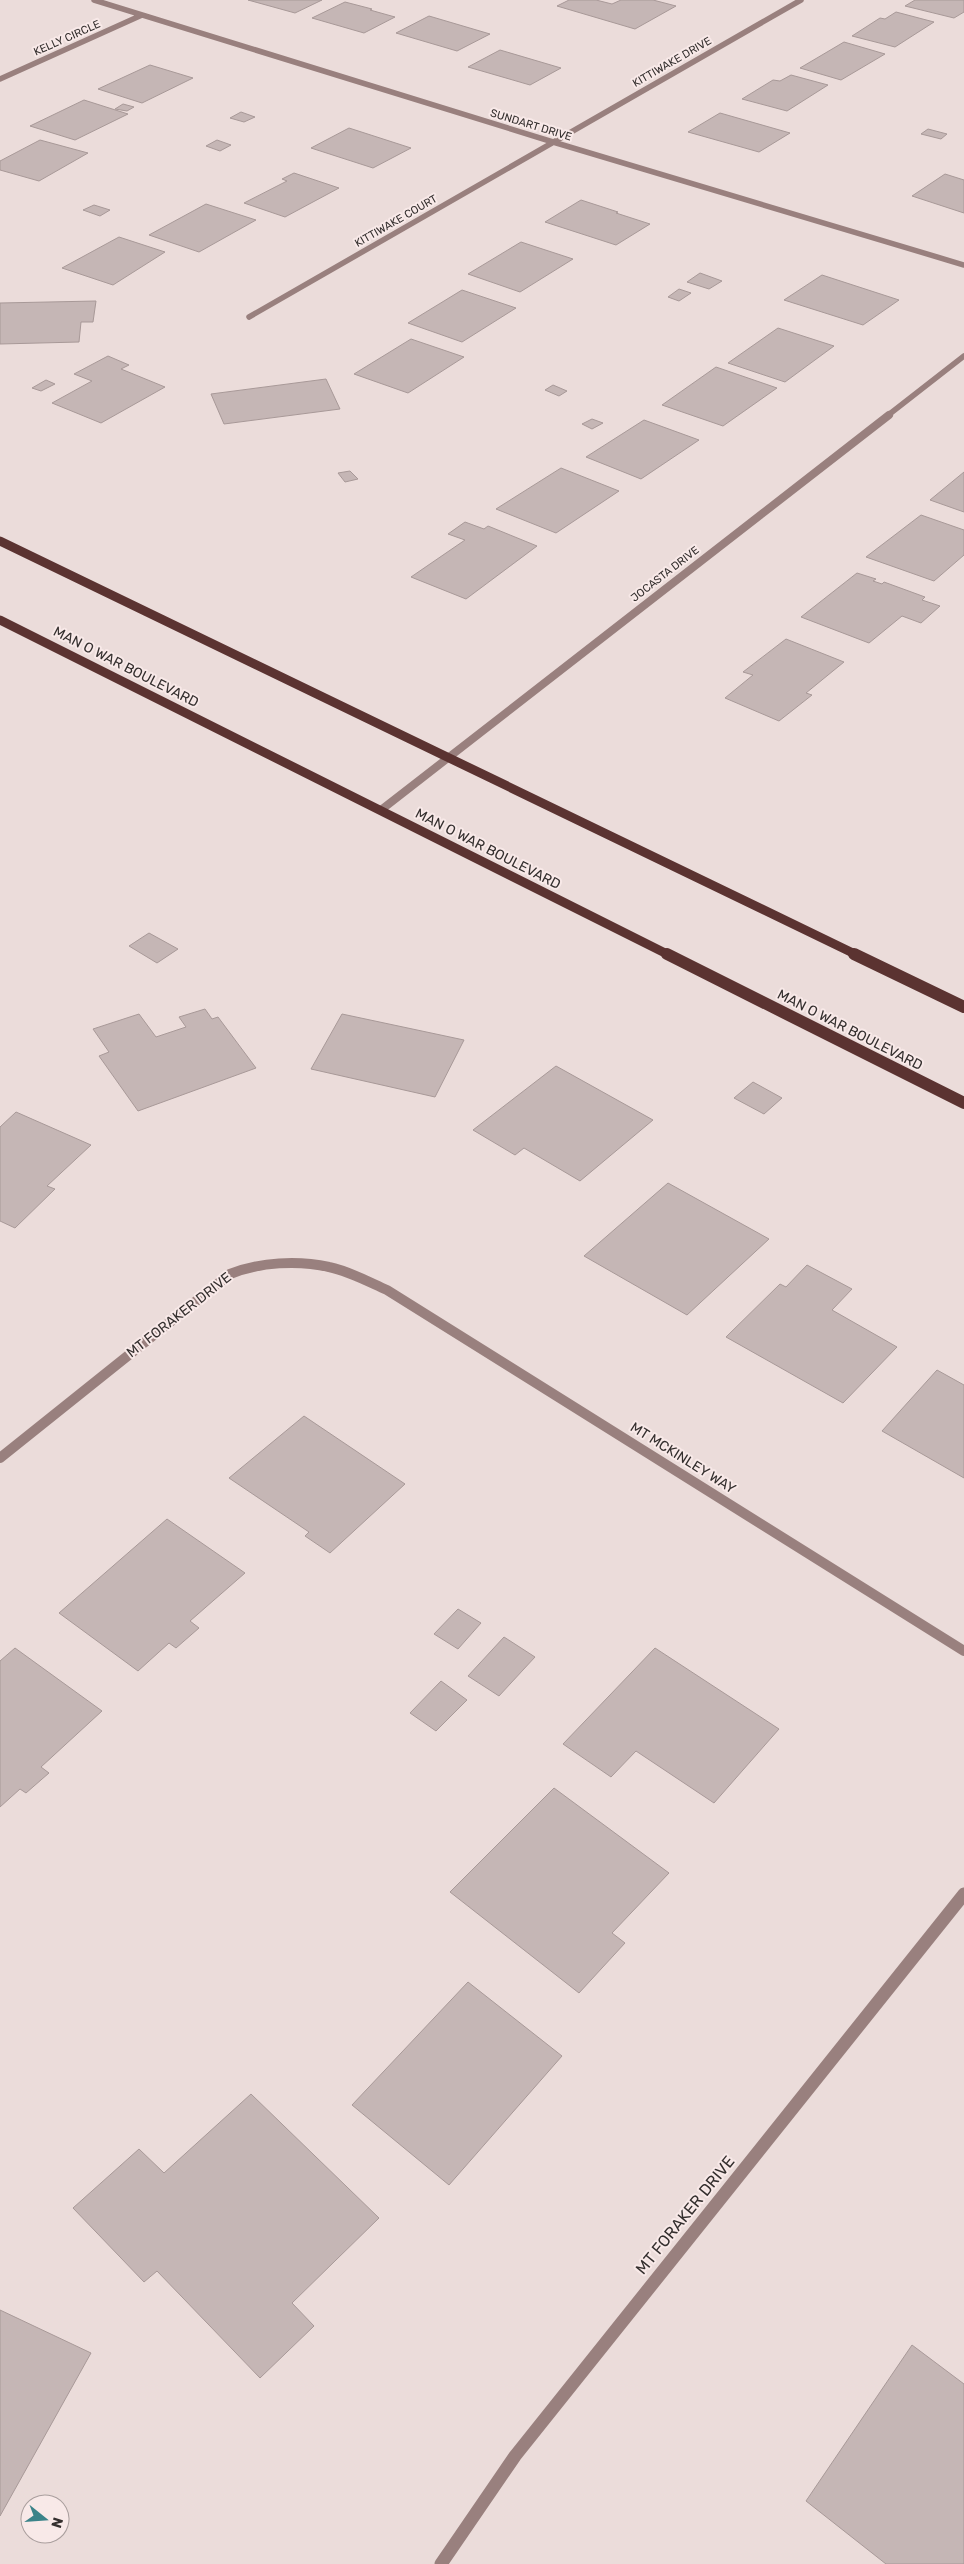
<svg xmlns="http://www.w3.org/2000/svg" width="964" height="2564" viewBox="0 0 964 2564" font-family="Rubik,sans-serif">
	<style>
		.building { fill: #c5b6b5; stroke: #a89998 }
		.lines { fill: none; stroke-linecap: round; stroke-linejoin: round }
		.minor-far3 { stroke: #99807e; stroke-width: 5.5 }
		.minor-far2 { stroke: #99807e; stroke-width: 8 }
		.minor-far1 { stroke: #99807e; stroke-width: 10 }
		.minor { stroke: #99807e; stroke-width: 13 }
		.primary-far1 { stroke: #5b3331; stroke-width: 9 }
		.primary { stroke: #5b3331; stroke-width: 12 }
		.labels { text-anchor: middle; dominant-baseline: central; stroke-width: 4; stroke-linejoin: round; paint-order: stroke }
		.far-street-label { font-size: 11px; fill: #342f2e; stroke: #f8e9e8 }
		.street-label { font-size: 14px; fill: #342f2e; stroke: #f8e9e8 }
		.near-street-label { font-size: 16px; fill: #342f2e; stroke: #f8e9e8 }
	</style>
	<rect width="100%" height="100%" fill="#ebdcda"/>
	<path class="building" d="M248,0h74l-27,13z
		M569,0h27l16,4 9,-4h32l23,6 -41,23 -78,-23z
		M915,0h49v12l-10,6 -49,-12z
		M345,2l27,7 -2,1 25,7 -31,16 -52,-15z
		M896,12l38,10 -39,25 -43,-11 28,-18 5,1z
		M429,16l61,18 -33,17 -61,-18z
		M844,42l41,12 -44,26 -41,-12z
		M500,50l61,18 -31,17 -62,-18z
		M150,65l43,13 -51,25 -44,-14z
		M791,75l37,10 -41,26 -45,-12 31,-19 7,1z
		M84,100l44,14 -53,26 -45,-14z
		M123,104l11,3 -7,4 -12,-2z
		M241,112l14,5 -11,5 -14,-4z
		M720,113l70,20 -31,19 -71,-20z
		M349,128l62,20 -38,20 -62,-20z
		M928,129l19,5 -6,5 -20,-5z
		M40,140l48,13 -49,28 -39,-11v-9z
		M217,140l14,5 -11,6 -14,-5z
		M294,173l45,15 -54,29 -41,-14 43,-22 -5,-2z
		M945,174l19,6v33l-52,-17z
		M581,200l37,12 -2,1 34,11 -34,21 -71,-23z
		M206,204l50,16 -57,32 -50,-17z
		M94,205l16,5 -10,6 -17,-6z
		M119,237l46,15 -52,33 -51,-17z
		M521,242l52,17 -53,33 -52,-18z
		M700,273l22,8 -13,8 -22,-7z
		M822,275l77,25 -36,25 -79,-25z
		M679,289l12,4 -12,8 -11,-4z
		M462,290l54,18 -54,34 -54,-19z
		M96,301l-3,21h-12l-2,20 -79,2v-41z
		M778,328l56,18 -49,36 -57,-19z
		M411,339l53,18 -56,36 -54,-19z
		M108,356l21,9 -8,4 44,18 -64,36 -49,-20 40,-22 -18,-7z
		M716,367l61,21 -54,38 -61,-21z
		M326,379l14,30 -116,15 -13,-30z
		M46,380l9,4 -14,7 -9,-3z
		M553,385l14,6 -8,5 -14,-6z
		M592,419l11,4 -11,6 -10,-5z
		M644,420l55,20 -58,39 -55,-22z
		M561,468l58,23 -63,42 -60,-24z
		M350,471l8,8 -13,3 -7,-9z
		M964,472v40l-34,-12z
		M921,515l43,15v25l-30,26 -68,-24z
		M465,522l19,7 4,-3 49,20 -71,53 -55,-22 54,-37 -17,-6z
		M857,573l19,6 -3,2 9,3 2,-2 41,15 -3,3 18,6 -19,17 -19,-7 -33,27 -68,-26z
		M786,639l58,23 -38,31 6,2 -33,26 -54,-23 28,-23 -10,-3z
		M149,933l29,16 -21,14 -28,-17z
		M205,1009l7,10 6,-2 38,51 -118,43 -39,-55 10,-4 -16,-23 46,-15 17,23 30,-10 -7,-10z
		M342,1014l122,26 -29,57 -124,-28z
		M556,1066l97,54 -73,61 -56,-33 -9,7 -42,-25z
		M753,1082l29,16 -18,16 -30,-16z
		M16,1112l75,33 -44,41 8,3 -40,39 -15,-7v-94z
		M668,1183l101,56 -82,76 -103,-59z
		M807,1265l45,24 -20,21 65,37 -54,56 -117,-66 54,-53 6,3z
		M937,1370l27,15v93l-82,-47z
		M304,1416l101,68 -75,69 -25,-17 4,-4 -80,-54z
		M167,1519l78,54 -55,48 9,7 -23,20 -7,-5 -31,28 -79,-58z
		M458,1609l23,14 -23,26 -24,-15z
		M504,1637l31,20 -36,39 -31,-20z
		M15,1648l87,63 -61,56 8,6 -23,20 -6,-4 -20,18v-146z
		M655,1648l124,81 -65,74 -78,-52 -25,26 -48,-33z
		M441,1681l26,19 -31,31 -26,-18z
		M554,1788l115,85 -57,60 13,10 -46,50 -129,-101z
		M468,1982l94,74 -113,129 -97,-80z
		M251,2094l128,124 -87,85 22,23 -54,52 -103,-107 -13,11 -71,-74 66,-59 25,24z
		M0,2310l91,43 -91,163z
		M912,2345l52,39v180h-78l-80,-63z"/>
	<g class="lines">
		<path class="minor-far3" d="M94,0l459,142 411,123
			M0,79l142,-64
			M249,317l552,-317
			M887,416l77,-60"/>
		<path class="minor-far2" d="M381,810l508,-395"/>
		<path class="minor-far1" d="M0,1458l230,-184c30,-12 68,-14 99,-7 20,4 40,15 58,23l577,361"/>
		<path class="minor" d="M441,2564l74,-108 449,-562"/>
		<path class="primary-far1" d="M0,541l857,414
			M0,620l669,335"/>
		<path class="primary" d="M667,954l297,149
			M854,954l110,53"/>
	</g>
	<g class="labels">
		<g class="far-street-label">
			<text transform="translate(67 38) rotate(-24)">KELLY CIRCLE</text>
			<text transform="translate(672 62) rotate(-30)">KITTIWAKE DRIVE</text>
			<text transform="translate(531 125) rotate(17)">SUNDART DRIVE</text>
			<text transform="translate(396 221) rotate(-30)">KITTIWAKE COURT</text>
			<text transform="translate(665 574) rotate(-38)">JOCASTA DRIVE</text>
		</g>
		<g class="street-label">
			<text transform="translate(126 667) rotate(27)">MAN O WAR BOULEVARD</text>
			<text transform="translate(488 849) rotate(27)">MAN O WAR BOULEVARD</text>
			<text transform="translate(850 1030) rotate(27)">MAN O WAR BOULEVARD</text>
			<text transform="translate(179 1315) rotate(-38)">MT FORAKER DRIVE</text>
			<text transform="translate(683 1458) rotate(32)">MT MCKINLEY WAY</text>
		</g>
		<g class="near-street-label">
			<text transform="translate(685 2215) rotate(-51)">MT FORAKER DRIVE</text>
		</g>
	</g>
	<g transform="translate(45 2519) rotate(107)"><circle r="24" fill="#f8e9e8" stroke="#aa9f9e"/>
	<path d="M0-4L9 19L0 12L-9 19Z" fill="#3b8389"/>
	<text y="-8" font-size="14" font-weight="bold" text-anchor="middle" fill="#342f2e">N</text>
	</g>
</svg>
